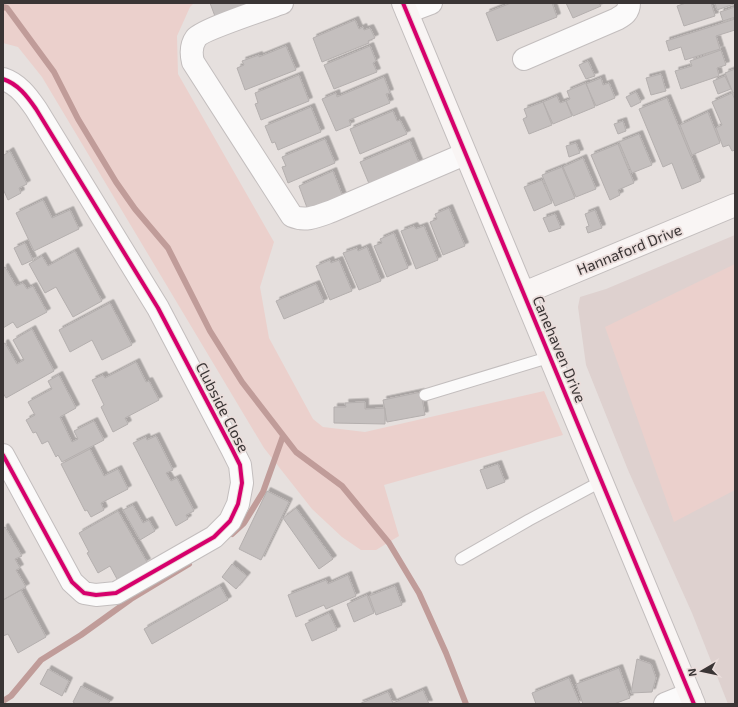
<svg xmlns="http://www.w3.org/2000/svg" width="738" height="707" viewBox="0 0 738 707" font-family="'Exo 2',sans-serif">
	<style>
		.built { fill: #ded1cf }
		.green { fill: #ebd0cc }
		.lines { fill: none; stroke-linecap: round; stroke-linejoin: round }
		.stream { stroke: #c09c99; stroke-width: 6 }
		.building { fill: #c4bfbe; stroke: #b4afae; filter: url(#shadow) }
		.lane-casing { stroke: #c3bebe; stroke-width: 13 }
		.street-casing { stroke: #c3bebe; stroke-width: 24 }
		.secondary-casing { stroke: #c3bebe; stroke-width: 24 }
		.lane { stroke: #fbfafa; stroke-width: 11 }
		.street { stroke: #fbfafa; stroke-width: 22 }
		.secondary { stroke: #f9f5f4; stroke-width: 22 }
		.cycleway-casing { stroke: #eadddb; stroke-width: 6 }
		.cycleway { stroke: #d6006c; stroke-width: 4 }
		.labels { text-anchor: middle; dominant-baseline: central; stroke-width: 3.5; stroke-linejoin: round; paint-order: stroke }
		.street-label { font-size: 15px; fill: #3a3535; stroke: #eadddb }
	</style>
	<defs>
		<filter id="shadow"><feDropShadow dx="3.5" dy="-3.5" stdDeviation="0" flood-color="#0004"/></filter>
	</defs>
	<rect width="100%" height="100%" fill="#e6e0de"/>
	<path class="built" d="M735,235v469h-7l-36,-91 -64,-143 -42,-105 -8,-58 2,-10 26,-8z"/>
	<path class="green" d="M3,3h191l-4,4 -13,29 1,38 96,168 -14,45 9,51 44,81 10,8 42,5 179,-41 19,44 -179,50 15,51 -23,14h-15l-19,-13 -30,-28 -48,-61 -222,-371 -24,-30 -15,-4z
		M735,264v226l-61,32 -69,-195z"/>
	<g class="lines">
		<path class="stream" d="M3,7l4,1 47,64 24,47 38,63 19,27 33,39 42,83 32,51 54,70 46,34 47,57 30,50 27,60 20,51
			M232,534l12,-11 19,-31 20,-56
			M3,701l8,-5 30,-36 40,-25 50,-36 58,-35"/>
	</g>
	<path class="building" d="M210,3h46l-40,16z
		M511,3h41l5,14 -60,24 -11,-28z
		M566,3h33l2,3 -28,12z
		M686,3h25l4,13 -31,10 -7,-20z
		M715,3h19v1l-17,6z
		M735,7v10l-12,4 -3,-9z
		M735,19v11l-19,6 4,13 -35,11 -4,-13 -12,4 -3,-10z
		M355,20l4,9 4,-2 1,3 6,-2 5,10 -7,3 1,2 -47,19 -9,-24z
		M286,46l10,24 -51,20 -8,-22 7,-3 -2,-4 17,-6v2z
		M370,46l6,15 -3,2 4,9 -43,17 -10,-24z
		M721,50l5,15 -9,3 2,8 -38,13 -6,-18 17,-5 -2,-5z
		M588,61l7,15 -9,3 -7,-14z
		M735,69v23l-2,1 -8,-20z
		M661,74l5,17 -15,4 -5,-17z
		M299,75l10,26 -48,19 -6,-16 3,-1 -3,-10z
		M725,76l6,13 -13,5 -5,-13z
		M384,77l6,16 -4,1 4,9 -41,17 2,5 -15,6 -14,-32 14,-6 1,4z
		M601,78l2,7 6,-2 6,15 -19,8 -10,-22z
		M586,83l9,24 -22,9 -7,-15 4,-2 -3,-8z
		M636,92l5,10 -10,5 -5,-10z
		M732,93l3,7v50l-3,1 -3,-6 -6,2 -7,-19 6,-3 -10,-23z
		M557,96l3,7 6,-2 6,15 -19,8 -10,-22z
		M667,98l34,83 -19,8 -10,-26 -9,4 -24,-58z
		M543,102l9,23 -23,9 -6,-15 4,-2 -3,-8z
		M311,107l10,25 -43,18 -3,-8 -3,1 -7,-17z
		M393,111l4,10 3,-1 7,14 -47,20 -10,-25z
		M708,112l12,31 -28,12 -12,-30z
		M623,121l3,10 -8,3 -4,-10z
		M639,134l13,31 -20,8 -13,-31z
		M325,139l10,24 -47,20 -6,-16 4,-1 -4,-9z
		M410,141l10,24 -50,21 -10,-24z
		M576,143l4,10 -11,4 -3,-11z
		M618,144l16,39 -16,7 2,5 -10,5 -19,-45z
		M10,151l17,33 -8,4 2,5 -13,7 -5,-11v-35l1,1z
		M583,158l13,31 -20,8 -13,-30z
		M562,167l13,31 -20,8 -13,-31z
		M333,171l10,26 -34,16 -10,-27z
		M542,180l10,23 -18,8 -10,-24z
		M43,200l9,18 18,-8 9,19 -45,22 -18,-38z
		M449,208l16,38 -22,9 -13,-33 7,-3 -2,-5z
		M595,210l7,18 -14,5 -2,-6 3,-1 -4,-12z
		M555,214l6,14 -12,4 -6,-14z
		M414,226l2,3 8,-3 14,34 -22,9 -15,-38z
		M394,233l14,35 -21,9 -13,-31 8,-3 -2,-4z
		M25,243l8,17 -11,5 -8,-17z
		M367,247l14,34 -22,9 -16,-37 14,-5 1,3z
		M75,251l27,50 -29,16 -17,-30 -11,6 -16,-29 13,-8 6,10z
		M330,260l1,3 8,-3 13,31 -22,9 -14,-34z
		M5,267l11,19 7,-3 4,6 6,-3 14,26 -30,16 -4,-6 -10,6v-60z
		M316,284l8,18 -40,17 -8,-18z
		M110,303l22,42 -30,15 -10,-20 -22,12 -11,-22z
		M32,329l22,42 -48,27 -3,-5v-49l2,-1 12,21 7,-4 -11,-20z
		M136,362l10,20 3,-1 10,19 -34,18 3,6 -15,8 -12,-25 3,-2 -12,-25 11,-5 2,3z
		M59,375l17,33 -16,9 12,25 6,-3 -4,-8 20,-10 10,19 -42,22 -4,-7 -2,2 -8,-16 -6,3 -6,-12 -3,1 -7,-13 9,-5 -7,-13 24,-13 -4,-8z
		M421,392l4,23 -38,7 -4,-22z
		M365,402v7l20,-1v16l-51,-1v-16h12l-1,-4z
		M156,436l17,34 -7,3 5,8 6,-3 17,33 -8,4 2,4 -12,7 -43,-83 13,-6 1,3z
		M90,449l14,27 14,-7 10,20 -27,14 3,7 -13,7 -4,-7 -2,1 -24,-47z
		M498,464l7,18 -18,7 -7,-19z
		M267,491l22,11 -28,58 -22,-11z
		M133,505l10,18 6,-3 6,11 -15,9 -17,-30z
		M296,508l37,51 -14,10 -36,-51z
		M118,511l29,51 -30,17 -7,-13 -12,7 -11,-20 2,-1 -10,-19z
		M5,527l17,29 -7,3 5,9 -4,2 10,17 -23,13v-72z
		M232,564l15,12 -11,13 -14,-12z
		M348,575l8,21 -30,13 -2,-4 -28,12 -8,-22 38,-15 2,4z
		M220,586l8,14 -76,44 -8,-15z
		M395,586l7,19 -26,10 -7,-19z
		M21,590l25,47 -28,16 -10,-19 -5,2v-36z
		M367,595l7,18 -20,9 -7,-18z
		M329,613l8,17 -25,11 -7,-17z
		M637,659l14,5 5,14 -4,14 -21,1z
		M619,668l11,30 -16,6h-31l-7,-20z
		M48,669l21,12 -7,15 -22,-12z
		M569,678l11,26h-44l-4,-11z
		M81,686l29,15 -2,3h-32l-3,-2z
		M423,690l6,14h-70l29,-12 5,11z"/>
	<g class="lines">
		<defs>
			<path id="lane" d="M425,395l125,-38
				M461,559l68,-39 73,-39"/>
			<path id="street" d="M282,3c-14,5 -80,27 -86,35 -5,7 -5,16 -3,24l99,154c14,6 26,0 40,-5l133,-57
				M407,12l24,-9
				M524,59l93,-40c7,-4 12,-7 12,-16
				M3,79c15,5 24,17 33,30l122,199 74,141 8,16 2,18 -4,21 -8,17 -16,16 -98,56 -20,2 -12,-2 -12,-11 -69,-127
				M665,704l25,-10"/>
			<path id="secondary" d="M403,3l291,701
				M524,293l211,-88"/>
		</defs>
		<use href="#lane" class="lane-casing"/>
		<use href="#street" class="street-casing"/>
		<use href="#secondary" class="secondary-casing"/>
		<use href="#lane" class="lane"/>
		<use href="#street" class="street"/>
		<use href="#secondary" class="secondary"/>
		<defs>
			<path id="cycleway" d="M403,3l291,701
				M3,79c15,5 24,17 33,30l122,199 74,141 8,16 2,18 -4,21 -8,17 -16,16 -98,56 -20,2 -12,-2 -12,-11 -69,-127"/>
		</defs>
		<use href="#cycleway" class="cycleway-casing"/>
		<use href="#cycleway" class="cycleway"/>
	</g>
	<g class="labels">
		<g class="street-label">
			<text transform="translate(629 249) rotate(-22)">Hannaford Drive</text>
			<text transform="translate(560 349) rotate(67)">Canehaven Drive</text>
			<text transform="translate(223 407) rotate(63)">Clubside Close</text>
		</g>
	</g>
	<rect width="738" height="707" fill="none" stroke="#3a3535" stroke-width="8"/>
	<g transform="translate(702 671) rotate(261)" stroke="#eadddb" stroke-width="3" paint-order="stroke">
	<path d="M0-3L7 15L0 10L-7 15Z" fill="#3a3535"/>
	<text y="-6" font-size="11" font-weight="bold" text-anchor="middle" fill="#3a3535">N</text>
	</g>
</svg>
